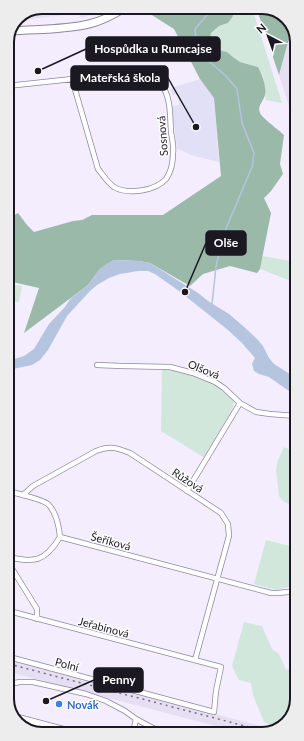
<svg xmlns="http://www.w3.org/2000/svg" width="304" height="741" viewBox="0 0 304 741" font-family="Lato,sans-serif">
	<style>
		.built { fill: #e6def2 }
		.education { fill: #e2e0f6 }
		.green { fill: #d2e7dc }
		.forest { fill: #9ab9a9 }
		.water { fill: #b5c4df }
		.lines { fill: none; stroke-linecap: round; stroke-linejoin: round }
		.stream { stroke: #b5c4df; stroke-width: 1.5 }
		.street-casing { stroke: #9087a0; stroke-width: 6 }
		.secondary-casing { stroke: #9087a0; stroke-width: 9 }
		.street { stroke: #fff; stroke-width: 4.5 }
		.secondary { stroke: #fff; stroke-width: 7 }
		.rail { stroke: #736f7b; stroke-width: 1.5; stroke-dasharray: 2 4; stroke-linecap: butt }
		.shop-dot { fill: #3f7fe0; stroke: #fff; stroke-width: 1.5 }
		.labels { text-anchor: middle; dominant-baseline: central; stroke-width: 3; stroke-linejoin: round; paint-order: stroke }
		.street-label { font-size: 11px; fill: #1b1821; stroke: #fff }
		.shop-label { font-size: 11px; font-weight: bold; fill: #366cbe; stroke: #fff; text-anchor: start }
		.rim { fill: none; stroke: #1b1821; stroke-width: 2 }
		.leader { fill: none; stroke: #1b1821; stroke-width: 1.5 }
		.callout-dot { fill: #1b1821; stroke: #fff; stroke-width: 1.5 }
		.callout { fill: #1b1821; stroke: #1b1821; stroke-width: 1.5 }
		.callout-label { font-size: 12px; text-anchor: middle; font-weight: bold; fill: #fff }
	</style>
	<rect width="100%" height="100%" fill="#f3edfe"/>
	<path class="built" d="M292,34h3v91l-16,-50 9,-33z
		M9,660l267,70 -3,2h-34l-230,-60z"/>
	<path class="education" d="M42,7h71l-16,6 -16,5 -1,-5 -65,8 2,-4z
		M200,79l14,19 5,64 -28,-7 -14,-7 -5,-42 7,-1 -1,-11 -6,1 -1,-7z"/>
	<path class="green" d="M231,7h21l30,96 -16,-3 -3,-24 -5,-9 -18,-5 -7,-5 -6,-5 -8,-2 -6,-4 -3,-7 1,-7 8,-6 9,-3 5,-7z
		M262,256l34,6v21l-36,-14z
		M8,283l14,3 -3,16 -11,-1z
		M162,368c16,2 48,10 61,21 4,3 7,7 11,11l-1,8 -28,50 -44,-27z
		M284,447l12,5v54c-7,-2 -13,-3 -17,-10l-3,-26 2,-10z
		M297,526v59l-21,5 -22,-6 12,-44 28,7 -2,-1v-4z
		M244,622l18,4 10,23 7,5 7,16 11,-5v24l-11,34 -8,6 -14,-7 -11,-27 -2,-12 -12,-3 -7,-14z"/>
	<path class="forest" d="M139,7h92l2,9 -5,7 -9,3 -8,7 -1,6 3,7 6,4 8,2 6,5 7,5 18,5c4,7 9,21 7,28 -2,7 -8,11 -5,18 2,5 19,17 24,22l-4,29 3,10 -12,17 -7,7 7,15 -11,56 -3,4 -27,-7 -27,8 -13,12 -40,-23 -11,-2 -25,-1 -14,9 -12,16 -64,48 15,-45 -31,-7v-62l10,-6 9,12 7,7 39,-11 9,-1 10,-5h71l58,-39 -7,-78 -14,-19 -26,-50z
		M256,7h9l19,7 11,17v3h-3l-4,8 -9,33z"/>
	<path class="water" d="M114,260l25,1 11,2 48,30 10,8 21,13 14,12 14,13 6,7 6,12 5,6 22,14v17l-7,-4 -20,-14 -10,-3 -5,-3 -2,-7 3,-6 -13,-15 -14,-13 -49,-39 -24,-17 -7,-3h-10l-18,3 -11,4 -12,7 -7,6 -23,25 -19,34 -8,10 -8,5 -24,5v-9l16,-5 10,-7 15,-25 16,-17 6,-9 17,-13 12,-16 6,-5z"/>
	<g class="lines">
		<path class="stream" d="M212,304l4,-37 6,-29 30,-71 2,-14 -12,-30 -5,-34 -11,-13 -23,-20 -7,-13 -1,-14 19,-22
			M289,376l7,-5
			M290,545l1,-13 6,-11"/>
		<defs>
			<path id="street" d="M7,86l131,-14c10,3 19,5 25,15 8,12 7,30 8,45 1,6 3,14 2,21 0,8 -2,19 -7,26 -11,12 -38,16 -52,8 -7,-5 -11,-12 -16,-18l-26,-90
				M97,365l25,1 48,1 23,6 22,9 9,6 16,15 16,9 14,2 26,2
				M8,491l15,4 10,-9 63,-35c14,-5 19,-4 34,2l91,60 7,11 1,12 -34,124
				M187,491l53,-88
				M23,495c7,2 20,5 25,9 9,9 11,22 12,33
				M8,557c26,6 37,5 52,-20l211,56h7l19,-2
				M10,557v6l1,4 26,42v10
				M9,611l212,56 -5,24 -2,21 -205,-55
				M9,684l11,-2h13l53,12 20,7 19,10 11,8 26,14
				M133,733l3,-14"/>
			<path id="secondary" d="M11,31c26,-2 53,-1 78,-7 13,-3 26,-10 37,-17
				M13,717l64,17"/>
		</defs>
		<use href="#street" class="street-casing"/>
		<use href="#secondary" class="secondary-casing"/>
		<use href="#street" class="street"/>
		<use href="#secondary" class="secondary"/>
		<path class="rail" d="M9,664l259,68"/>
	</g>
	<circle class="shop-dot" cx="59" cy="704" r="4"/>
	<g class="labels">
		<g class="street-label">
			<text transform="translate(162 136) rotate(-94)">Sosnová</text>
			<text transform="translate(204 369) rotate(22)">Olšová</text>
			<text transform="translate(188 480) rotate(33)">Růžová</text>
			<text transform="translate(111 541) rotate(15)">Šeříková</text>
			<text transform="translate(104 627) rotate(15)">Jeřabinová</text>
			<text transform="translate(67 664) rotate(15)">Polní</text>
		</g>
		<g class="shop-label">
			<text x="67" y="704">Novák</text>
		</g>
	</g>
	<path d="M0 0H304V741H0ZM42 14H262A28 28 0 0 1 290 42V699A28 28 0 0 1 262 727H42A28 28 0 0 1 14 699V42A28 28 0 0 1 42 14Z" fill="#ededed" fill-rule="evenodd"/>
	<path class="rim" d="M42 14H262A28 28 0 0 1 290 42V699A28 28 0 0 1 262 727H42A28 28 0 0 1 14 699V42A28 28 0 0 1 42 14Z"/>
	<path class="leader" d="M38 71L86 49M196 127L168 78M185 292L206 243M46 701L94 680"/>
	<g class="callout-dot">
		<circle cx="38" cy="71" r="4"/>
		<circle cx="196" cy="127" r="4"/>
		<circle cx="185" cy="292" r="4"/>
		<circle cx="46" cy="701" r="4"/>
	</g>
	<g class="callout">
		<rect x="86" y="37" width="134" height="24" rx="4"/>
		<rect x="71" y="66" width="97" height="24" rx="4"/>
		<rect x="206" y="231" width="40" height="24" rx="4"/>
		<rect x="94" y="668" width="49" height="24" rx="4"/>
	</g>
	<g class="callout-label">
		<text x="153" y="53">Hospůdka u Rumcajse</text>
		<text x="120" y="82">Mateřská škola</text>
		<text x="226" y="247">Olše</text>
		<text x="119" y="684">Penny</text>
	</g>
	<g transform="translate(268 36) rotate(319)" stroke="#ffffff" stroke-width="3" paint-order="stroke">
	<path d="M0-3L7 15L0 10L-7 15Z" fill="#1b1821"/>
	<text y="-6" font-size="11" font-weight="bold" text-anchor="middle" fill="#1b1821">N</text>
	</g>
</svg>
